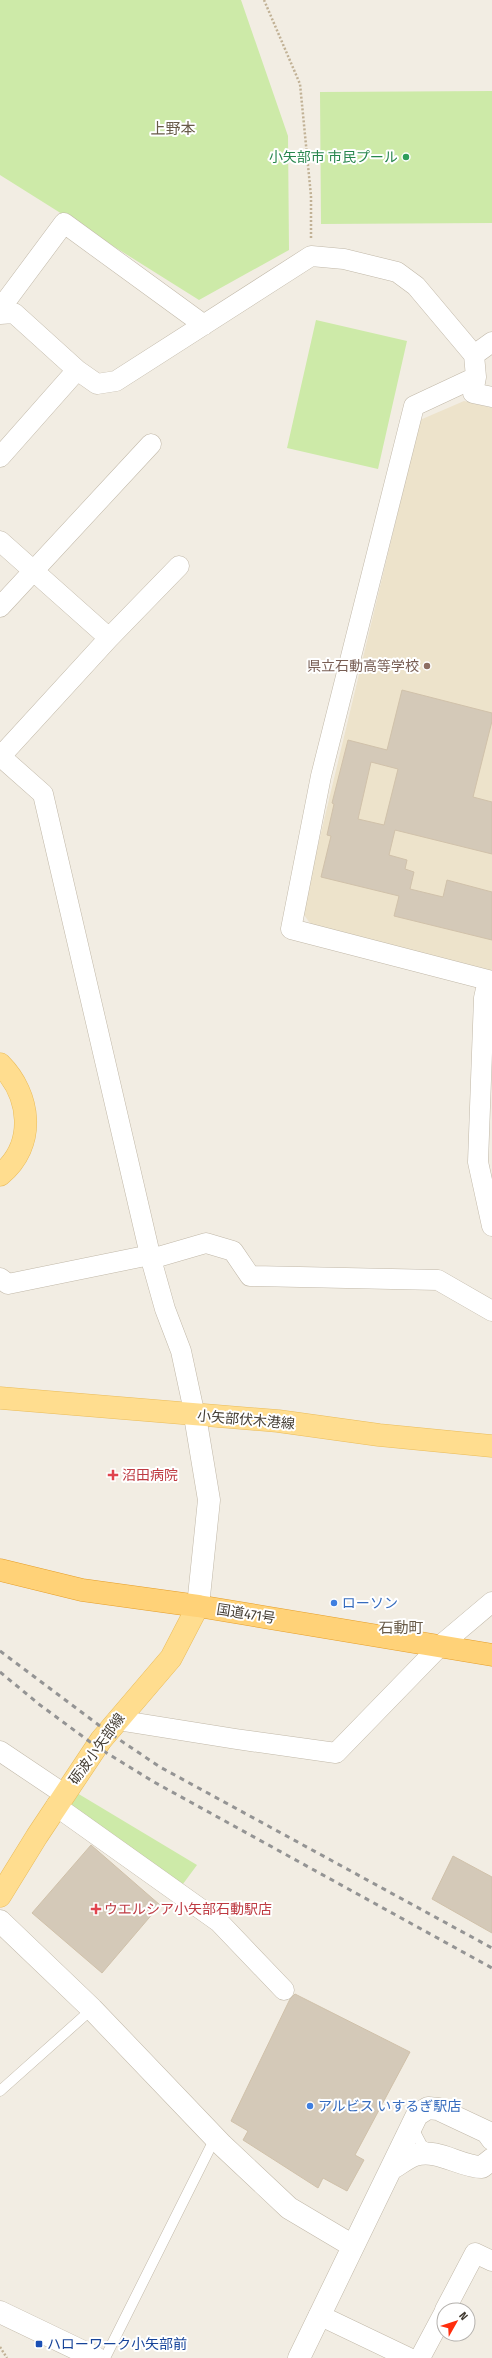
<svg xmlns="http://www.w3.org/2000/svg" width="492" height="2358" viewBox="0 0 492 2358" font-family="'Fira Sans Condensed','Noto Sans JP',sans-serif">
	<style>
		.education { fill: #ede3cb }
		.green { fill: #cdeaa8 }
		.building { fill: #d4c9b8; stroke: #d0c1aa; fill-rule: evenodd }
		.lines { fill: none; stroke-linecap: round; stroke-linejoin: round }
		.service-casing { stroke: #c1b8a8; stroke-width: 11 }
		.minor-casing { stroke: #c1b8a8; stroke-width: 21 }
		.tertiary-casing { stroke: #c1b8a8; stroke-width: 23 }
		.primary-casing { stroke: #eabc5a; stroke-width: 23 }
		.trunk-casing { stroke: #e59e2a; stroke-width: 23 }
		.path { stroke: #c1b195; stroke-width: 2.5; stroke-dasharray: 2 2; stroke-linecap: butt }
		.service { stroke: #fff; stroke-width: 10 }
		.minor { stroke: #fff; stroke-width: 20 }
		.tertiary { stroke: #fff; stroke-width: 22 }
		.primary { stroke: #ffdd8f; stroke-width: 22 }
		.trunk { stroke: #ffd278; stroke-width: 22 }
		.rail { stroke: #949494; stroke-width: 3; stroke-dasharray: 5 5; stroke-linecap: butt }
		.leisure-dot { fill: #2e9e5b; stroke: #fff; stroke-width: 1.5 }
		.education-dot { fill: #8d6e63; stroke: #fff; stroke-width: 1.5 }
		.health-dot { fill: #e0444e; stroke: #fff; stroke-width: 1.5 }
		.shop-dot { fill: #3f7fe0; stroke: #fff; stroke-width: 1.5 }
		.transit-dot { fill: #1a4fb4; stroke: #fff; stroke-width: 1.5 }
		.labels { text-anchor: middle; dominant-baseline: central; stroke-width: 4; stroke-linejoin: round; paint-order: stroke }
		.leisure-label { font-size: 14px; fill: #27864d; stroke: #fff; text-anchor: end }
		.education-label { font-size: 14px; fill: #785e54; stroke: #fff; text-anchor: end }
		.street-label { font-size: 14px; fill: #443d33; stroke: #fff }
		.health-label { font-size: 14px; fill: #be3a42; stroke: #fff; text-anchor: start }
		.shop-label { font-size: 14px; fill: #366cbe; stroke: #fff; text-anchor: start }
		.transit-label { font-size: 14px; fill: #164399; stroke: #fff; text-anchor: start }
		.neighbourhood-label { font-size: 15px; fill: #685b49; stroke: #fff }
	</style>
	<rect width="100%" height="100%" fill="#f2ede3"/>
	<path class="education" d="M464,401l28,7v566l-180,-48 -10,-14 118,-492z"/>
	<path class="green" d="M0,0h241l47,136 1,114 -90,50 -199,-125z
		M492,91v132l-171,1 -1,-132z
		M316,320l91,21 -29,128 -91,-21z
		M77,1793l120,72 -17,23 -111,-82z"/>
	<path class="building" d="M402,690l90,23v8l-19,76 19,5v52l-97,-24 -6,25 18,5 -2,9 9,3 -4,17 33,8 4,-17 45,12v48l-98,-24 5,-20 -78,-19 10,-41 -4,-1 7,-31 -2,-1 16,-63 39,10zM371,762l27,7 -14,56 -26,-6z
		M91,1845l69,60 -58,68 -70,-60z
		M453,1856l39,21v56l-60,-34z
		M295,1994l115,58 -55,103 9,5 -17,31 -24,-13 -5,10 -75,-48 5,-9 -17,-10 59,-122z"/>
	<g class="lines">
		<defs>
			<path id="service" d="M0,2091l92,-82
				M412,2126l10,19 9,6
				M105,2358l110,-220"/>
			<path id="minor" d="M0,309l64,-86 140,102
				M0,314l14,-1 63,57 20,14 19,-3 195,-125 33,3 53,13 19,14 58,69 2,22 -3,16 19,4
				M474,355l18,-13
				M476,377l-62,29 -93,370 -30,153 201,52
				M0,457l77,-87
				M0,541l109,97
				M0,607l151,-163
				M0,756l43,38 108,465 14,50 16,42 14,65
				M0,757l109,-119 70,-72
				M488,980l-4,18 -6,164 14,64
				M151,1259l55,-16 27,8 17,25 188,4 54,31
				M0,1278l8,6 142,-29
				M117,1720l119,19 100,14 105,-108 51,-43
				M0,1751l64,43
				M56,1806l163,116 65,68
				M445,2310l30,-57 17,8
				M319,2315l90,43
				M420,2358l24,-45"/>
			<path id="tertiary" d="M195,1416l14,84 -11,106
				M0,1921l92,88 130,136 67,63 64,38
				M391,2169c7,-4 16,-11 24,-14 23,-7 45,12 67,12l10,-8
				M0,2312l96,46
				M299,2358l118,-243 11,-7 10,1 49,23 5,7"/>
			<path id="primary" d="M0,1064c31,31 37,81 0,111
				M0,1398l278,23 101,14 113,11
				M0,1896l37,-60 64,-96 70,-82 27,-52"/>
			<path id="trunk" d="M0,1570l82,20 116,16 294,49"/>
		</defs>
		<use href="#service" class="service-casing"/>
		<use href="#minor" class="minor-casing"/>
		<use href="#tertiary" class="tertiary-casing"/>
		<use href="#primary" class="primary-casing"/>
		<use href="#trunk" class="trunk-casing"/>
		<path class="path" d="M264,0l36,84 11,112v43
			M0,2347l7,11"/>
		<use href="#service" class="service"/>
		<use href="#minor" class="minor"/>
		<use href="#tertiary" class="tertiary"/>
		<use href="#primary" class="primary"/>
		<use href="#trunk" class="trunk"/>
		<path class="rail" d="M0,1651l108,81 52,35 332,181
			M0,1672l40,33 57,42 57,35 338,186"/>
	</g>
	<circle class="leisure-dot" cx="406" cy="157" r="4"/>
	<circle class="education-dot" cx="427" cy="666" r="4"/>
	<g class="health-dot">
		<path d="M111 1469h4v4h4v4h-4v4h-4v-4h-4v-4h4z"/>
		<path d="M94 1903h4v4h4v4h-4v4h-4v-4h-4v-4h4z"/>
	</g>
	<g class="shop-dot">
		<circle cx="334" cy="1603" r="4"/>
		<circle cx="310" cy="2106" r="4"/>
	</g>
	<rect class="transit-dot" x="35" y="2340" width="8" height="8" rx="2"/>
	<g class="labels">
		<g class="leisure-label">
			<text x="398" y="157">小矢部市 市民プール</text>
		</g>
		<g class="education-label">
			<text x="419" y="666">県立石動高等学校</text>
		</g>
		<g class="street-label">
			<text transform="translate(246 1420) rotate(5)">小矢部伏木港線</text>
			<text transform="translate(246 1614) rotate(9)">国道471号</text>
			<text transform="translate(97 1749) rotate(-54)">砺波小矢部線</text>
		</g>
		<g class="health-label">
			<text x="122" y="1475">沼田病院</text>
			<text x="104" y="1909">ウエルシア小矢部石動駅店</text>
		</g>
		<g class="shop-label">
			<text x="342" y="1603">ローソン</text>
			<text x="318" y="2106">アルビス いするぎ駅店</text>
		</g>
		<g class="transit-label">
			<text x="47" y="2344">ハローワーク小矢部前</text>
		</g>
		<g class="neighbourhood-label">
			<text x="173" y="129">上野本</text>
			<text x="401" y="1628">石動町</text>
		</g>
	</g>
	<g transform="translate(456 2322) rotate(51)"><circle r="19" fill="#ffffff" stroke="#b4b1ad"/>
	<path d="M0-3L7 15L0 10L-7 15Z" fill="#ff2e0d"/>
	<text y="-6" font-size="11" font-weight="bold" text-anchor="middle" fill="#443d33">N</text>
	</g>
</svg>
